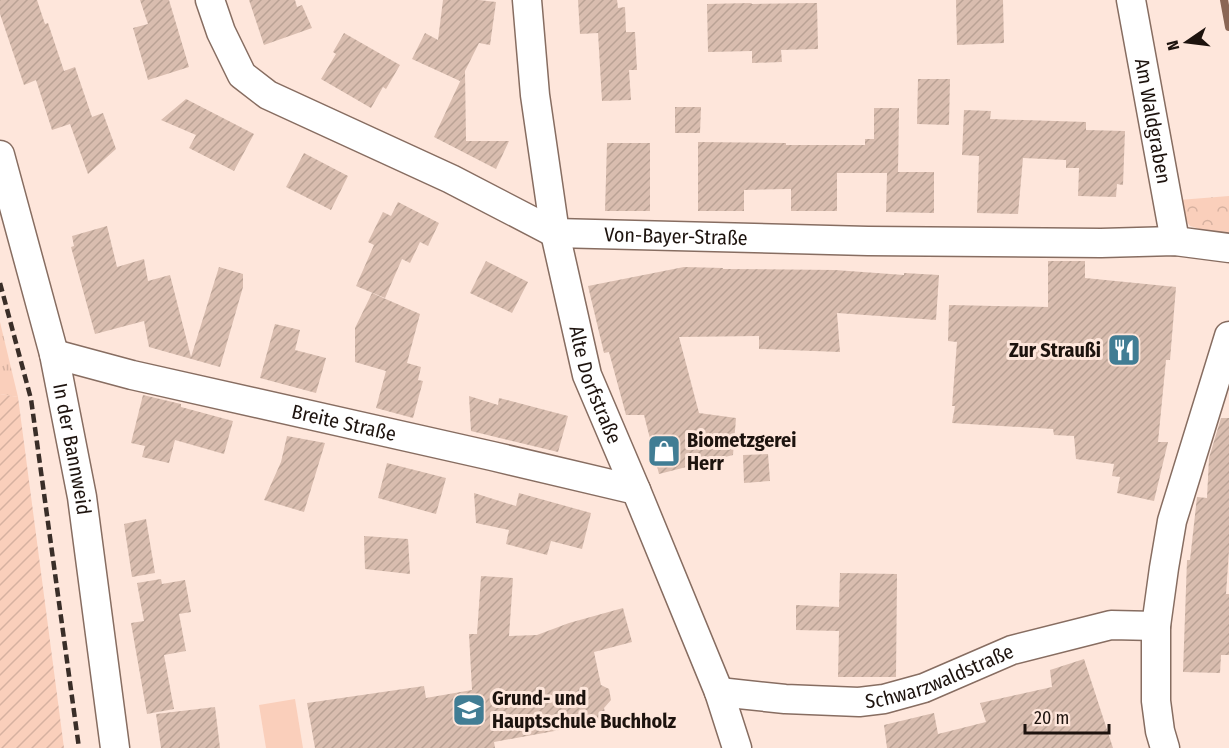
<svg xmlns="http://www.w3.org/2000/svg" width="1229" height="748" viewBox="0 0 1229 748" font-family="'Fira Sans Condensed',sans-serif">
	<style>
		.grass { fill: url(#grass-tufts) }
		.park { fill: url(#park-crowns) }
		.garden { fill: url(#garden-furrows) }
		.pitch { fill: #facfbb }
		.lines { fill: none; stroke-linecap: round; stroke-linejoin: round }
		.stream { stroke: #8a6655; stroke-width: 8 }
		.building { fill: url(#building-hatch) }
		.street-casing { stroke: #876d61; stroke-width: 31 }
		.street { stroke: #fff; stroke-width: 28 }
		.rail { stroke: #3a2e28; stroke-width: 4.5; stroke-dasharray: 9 4.5; stroke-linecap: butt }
		.labels { text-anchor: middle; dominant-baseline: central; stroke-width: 6; stroke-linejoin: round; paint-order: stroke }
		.street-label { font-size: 20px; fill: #1d130e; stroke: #fee6db }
		.poi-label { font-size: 20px; font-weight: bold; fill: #1d130e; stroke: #fee6db; text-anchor: start }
	</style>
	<defs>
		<pattern id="grass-tufts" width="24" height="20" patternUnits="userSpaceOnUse" patternTransform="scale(1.5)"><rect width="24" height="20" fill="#facfbb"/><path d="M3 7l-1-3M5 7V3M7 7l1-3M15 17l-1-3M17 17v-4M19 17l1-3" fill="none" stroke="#d6b1a0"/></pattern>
		<pattern id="park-crowns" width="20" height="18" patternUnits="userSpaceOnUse" patternTransform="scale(1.5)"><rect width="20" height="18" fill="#facfbb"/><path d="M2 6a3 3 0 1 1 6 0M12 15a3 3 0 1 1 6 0" fill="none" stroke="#d6b1a0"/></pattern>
		<pattern id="garden-furrows" width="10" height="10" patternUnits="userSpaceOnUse" patternTransform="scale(1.5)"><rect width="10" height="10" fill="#facfbb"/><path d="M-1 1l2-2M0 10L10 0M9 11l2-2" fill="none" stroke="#d6b1a0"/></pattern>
		<pattern id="building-hatch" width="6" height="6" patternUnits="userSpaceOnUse" patternTransform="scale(1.5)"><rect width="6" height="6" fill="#d9bdaf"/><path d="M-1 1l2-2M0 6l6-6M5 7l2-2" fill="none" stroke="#baa295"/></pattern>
	</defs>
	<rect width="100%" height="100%" fill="#fee6db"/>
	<path class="grass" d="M0,322l18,75 -18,-3z"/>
	<path class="park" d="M1229,196v36l-23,-1 -16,-5 -8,-11 -3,-15z"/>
	<path class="garden" d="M0,394l18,3 46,351h-64z"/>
	<path class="pitch" d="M295,699l8,49h-37l-7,-43z"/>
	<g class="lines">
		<path class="stream" d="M1224,0l5,27"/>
	</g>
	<path class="building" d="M0,0h37l8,24 3,-1 16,48 11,-4 17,50 11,-4 13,36 -28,25 -18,-50 -18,6 -16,-50 -12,5 -24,-71z
		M140,0h29l20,67 -41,13 -15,-52 15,-4z
		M249,0h46l2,7 5,-2 10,23 -48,17z
		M443,0h36l17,2 -6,43 -11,-2 -19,38 -48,-22 13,-26 13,7z
		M578,0h39l1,8 7,-1 1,25h9l2,38h-8l2,30 -29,1 -4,-68 -18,1z
		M956,0h47l1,43 -47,2z
		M751,3l1,1 65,-1 1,46 -37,1 1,12 -30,1v-12l-44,1 -1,-48z
		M344,33l56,32 -14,24 -3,-2 -12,21 -50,-29 15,-25 -3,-2z
		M465,71l1,70h43l-13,28 -62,-32z
		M918,79h32l-1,46 -32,-1z
		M186,99l68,35 -20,37 -45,-23 7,-13 -35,-15z
		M675,107h26l-1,26h-25z
		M874,108h25l-1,64h36v41l-48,-1 1,-39h-50v38h-46v-22l-47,1v21h-46v-69l88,1v2h79v-6h9z
		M964,110l27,1 -1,8 96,3v8l39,1 -2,54 -6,-1 -1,13 -38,-1 1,-28h-13v-8l-43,-2 -5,56 -41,-1 2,-57 -17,-1z
		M607,143h43v68h-45z
		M304,153l44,23 -17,34 -45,-23z
		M398,202l41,21 -11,23 -8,-4 -10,21 -8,-4 -17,39 -29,-12 18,-41 -6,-3 15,-30 8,4z
		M107,226l10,41 27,-8 4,22 22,-6 21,82 28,-90 24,7v13l-23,80 -71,-20 -5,-26 -49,13 -24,-87 3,-1 -2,-10z
		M486,261l42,21 -16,31 -42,-20z
		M1048,261h37v17l91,9 -6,73h-4l-8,82h10l-14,59 -37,-8 3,-16 -8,-1 2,-12 -38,-5 -2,-23 -20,-1 -1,-6 -101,-6 3,-17h-3l5,-64 -9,-1 1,-36 99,2z
		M684,267l39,1v1l112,1 69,5v-2l35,2 -3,45 -99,-7 3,39 -81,-3v-13l-80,1 20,76 37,5 -3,37 -74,19 -15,-59h-18l-17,-63 -5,1 -16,-67z
		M372,293l48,21 -13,49 14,4 -3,13 5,1 -10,37 -37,-10 10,-37 -31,-9v-34z
		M275,324l25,6 -5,20 31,8 -10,35 -56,-15z
		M143,395l38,9v3l52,14 -9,33 -49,-14 -6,23 -27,-6 3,-11 -14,-3z
		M469,396l29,9 1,-7 69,18 -10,36 -87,-21z
		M1221,418h8v132l-3,44h3v61h-8l-1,18 -37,-1 4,-112h3l7,-63 10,1 2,-40z
		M287,436l38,7 -21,69 -40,-12 17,-38z
		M768,454l2,27 -26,2 -1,-28z
		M387,463l59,15 -10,36 -58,-16z
		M474,493l42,13 3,-13 72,20 -9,36 -31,-8 -4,14 -41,-11 3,-14 -33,-7z
		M146,519l9,54 -23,4 -8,-53z
		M364,536l44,3 2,35 -45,-5z
		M840,573l57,1 -1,103h-58l1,-46 -43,-1v-25l43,2z
		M481,576l32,2 -4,58 28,-1 32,-12 54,-15 9,34 -38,10 7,33 8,4 2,11 -7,8 2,9 -24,5v4l-88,16 1,6h-180l-8,-45 117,-17 2,12 46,-8 -3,-56h8z
		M161,579l1,5 23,-4 6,32 -12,2 7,37 -22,4 10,54 -27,5 -16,-91 13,-2 -7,-38z
		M1084,659l29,89h-226l-3,-23 50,-12 4,21 48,-12 -6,-19 72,-16 -2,-17z
		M215,707l5,41h-59l-5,-34z"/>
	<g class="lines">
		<defs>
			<g id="street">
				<path id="s1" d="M210,0l11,32 21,43 26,20 183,84 104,54 313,8 233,2 74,-2 54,7"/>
				<path id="s2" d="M527,0l8,95 20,138 32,142 49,115 83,202 18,56"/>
				<path id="s3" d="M1131,0l44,241"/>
				<path id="s4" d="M0,155l54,199 28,143 33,251"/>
				<path id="s5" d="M54,354l78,21 360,81 144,34"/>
				<path id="s6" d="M719,692l66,7 74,3 25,-3 40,-11 88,-38 99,-25 45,1"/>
				<path d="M1165,748l-5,-17 -4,-30v-75l8,-58 8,-47 57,-185"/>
			</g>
		</defs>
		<use href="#street" class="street-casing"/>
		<use href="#street" class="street"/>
		<path class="rail" d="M0,283l31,116 48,349"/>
	</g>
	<defs>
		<symbol id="restaurant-square" viewBox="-11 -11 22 22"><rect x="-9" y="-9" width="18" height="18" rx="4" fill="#417d94" stroke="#fee6db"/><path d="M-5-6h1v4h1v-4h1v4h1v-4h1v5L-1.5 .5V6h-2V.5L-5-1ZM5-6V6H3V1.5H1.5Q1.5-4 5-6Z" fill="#fff"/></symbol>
		<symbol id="shop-square" viewBox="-11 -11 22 22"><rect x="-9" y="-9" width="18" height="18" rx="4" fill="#417d94" stroke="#fee6db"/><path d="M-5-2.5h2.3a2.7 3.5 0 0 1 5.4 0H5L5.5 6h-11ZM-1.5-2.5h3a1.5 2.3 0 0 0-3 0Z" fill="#fff"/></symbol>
		<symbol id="school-square" viewBox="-11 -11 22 22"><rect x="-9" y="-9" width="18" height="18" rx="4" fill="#417d94" stroke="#fee6db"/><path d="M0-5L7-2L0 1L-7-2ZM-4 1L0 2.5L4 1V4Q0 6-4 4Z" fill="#fff"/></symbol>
	</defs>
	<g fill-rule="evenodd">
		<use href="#restaurant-square" x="1105" y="331" width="38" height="38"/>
		<use href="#shop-square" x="645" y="432" width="38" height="38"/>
		<use href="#school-square" x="450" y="691" width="38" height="38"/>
	</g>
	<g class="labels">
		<g class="street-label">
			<text stroke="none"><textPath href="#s3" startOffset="123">Am Waldgraben</textPath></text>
			<text stroke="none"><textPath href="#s1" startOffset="554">Von-Bayer-Straße</textPath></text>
			<text stroke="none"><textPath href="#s2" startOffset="392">Alte Dorfstraße</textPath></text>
			<text stroke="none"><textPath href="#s5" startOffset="298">Breite Straße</textPath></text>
			<text stroke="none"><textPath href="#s4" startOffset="303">In der Bannweid</textPath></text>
			<text stroke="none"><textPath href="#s6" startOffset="225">Schwarzwaldstraße</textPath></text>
		</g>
		<g class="poi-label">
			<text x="1101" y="350" text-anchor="end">Zur Straußi</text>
			<text x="687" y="440">Biometzgerei<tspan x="687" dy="23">Herr</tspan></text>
			<text x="492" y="698">Grund- und<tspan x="492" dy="23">Hauptschule Buchholz</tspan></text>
		</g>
	</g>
	<g transform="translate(1187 42) rotate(256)" stroke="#fee6db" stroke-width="4.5" paint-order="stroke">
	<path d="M0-4.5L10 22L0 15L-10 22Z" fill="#1d130e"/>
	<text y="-9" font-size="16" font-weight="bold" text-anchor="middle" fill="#1d130e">N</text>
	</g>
	<path d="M1025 724v9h84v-9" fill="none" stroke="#1d130e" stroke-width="3"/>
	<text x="1034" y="724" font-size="18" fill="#1d130e" stroke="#fee6db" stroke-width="4.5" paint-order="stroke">20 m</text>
</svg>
